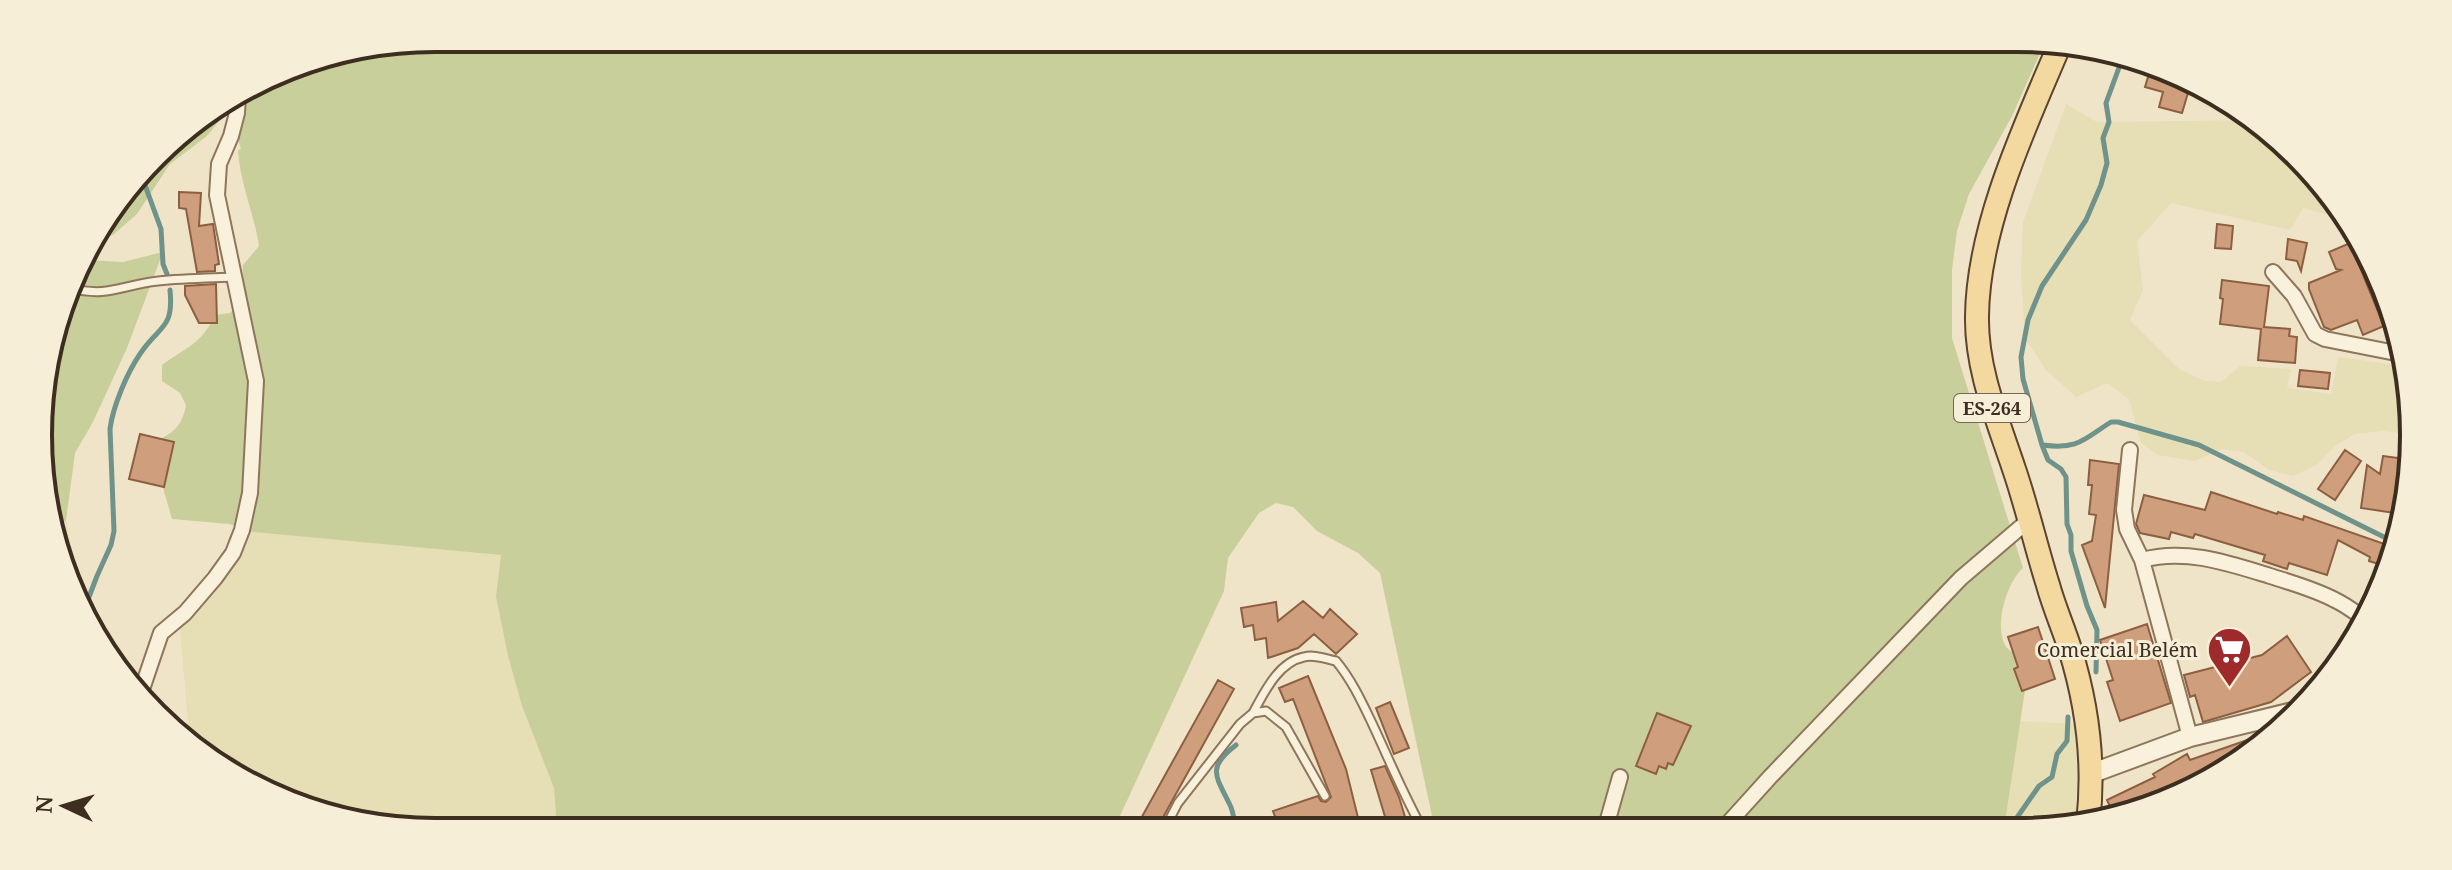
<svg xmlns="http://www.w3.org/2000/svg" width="2452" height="870" viewBox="0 0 2452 870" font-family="'Noto Serif',serif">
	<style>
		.farmland { fill: #e6deb5 }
		.green { fill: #c9cf9b }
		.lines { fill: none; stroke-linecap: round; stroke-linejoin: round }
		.stream { stroke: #6f938a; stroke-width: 5 }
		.building { fill: #cf9f7d; stroke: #8d5f41; stroke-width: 2 }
		.service-casing { stroke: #8d765c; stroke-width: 11 }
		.minor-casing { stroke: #8d765c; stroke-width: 18 }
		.tertiary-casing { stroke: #8d765c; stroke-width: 22 }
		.primary-casing { stroke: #5b4430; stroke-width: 26 }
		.service { stroke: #faf1dc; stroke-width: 7 }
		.minor { stroke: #faf1dc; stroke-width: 14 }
		.tertiary { stroke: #faf1dc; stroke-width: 18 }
		.primary { stroke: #f3d9a0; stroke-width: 22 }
		.labels { text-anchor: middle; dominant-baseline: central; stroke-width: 6; stroke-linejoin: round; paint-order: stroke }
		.shield { fill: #f7eed8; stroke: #756857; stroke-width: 2 }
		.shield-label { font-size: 18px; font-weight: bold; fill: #3d2e20 }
		.poi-label { font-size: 20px; fill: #3d2e20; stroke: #f7eed8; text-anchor: end }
		.rim { fill: none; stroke: #3d2e20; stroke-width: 4 }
	</style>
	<rect width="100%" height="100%" fill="#f0e4c8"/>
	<path class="farmland" d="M2066,104l31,18 161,-2 74,84 -3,11 -26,-7 -13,22 -119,-27 -34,38 6,49 -13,30 49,49 26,12 16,1 19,-16 51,3 -4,19 44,6 7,-37 67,9 6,17 -4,51 -24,-3 -28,3 -20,12 -17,18 -25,12 -24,-6 -25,-18 -22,-3 -27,12 -37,-6 -17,-12 -12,-44 -22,-16 -31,14 -30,-27 -21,-32 -4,-64 2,-52z
		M50,520l16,1 9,45 -7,8 -17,-37z
		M246,530l255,25 -5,42 12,59 14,50 32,82 2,27 -7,17h-114l-102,-13 -119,-54 -36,-36 8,1 2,-8 -8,-92 4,-26z
		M2020,721l59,3 2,41 -5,61 -7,3h-65z"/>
	<path class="green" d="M435,38h1582l28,4 -33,74 -43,78 -12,37 -5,39v68l71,230c-16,14 -29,57 -18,77 2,4 7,6 9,9 5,7 9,15 13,23l-23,152 -569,1 -55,-257 -22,-20 -41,-22 -24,-24 -17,-4 -17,10 -31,45 -4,33 -111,240 -564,1 7,-17 -2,-27 -32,-82 -14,-50 -12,-59 5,-42 -248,-23 -24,-8 -57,-5 -22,-76c21,-8 32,-15 36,-38l-6,-12 -18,-12v-16c27,-20 36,-18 54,-50l14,-2 10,-12 3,-36 16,-19c-5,-33 -19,-62 -21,-96l3,-1 -13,-39 -21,26 -37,28 -33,50 -24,21 -19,5 79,-103 53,-33 2,4 3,-7 52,-33z
		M163,252l-36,96 -34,74 -18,31 -9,68 -16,-1 -9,-136 38,-125 3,-3 4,4 37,2z"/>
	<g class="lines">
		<path class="stream" d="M142,177l19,52 2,35 4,10
			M2043,445c35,5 41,-6 68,-23h7l81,23 199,99
			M84,610l13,-34 14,-31 3,-14 -4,-102c3,-23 17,-56 30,-75 19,-29 34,-24 30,-64
			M2096,672l1,-42 -10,-24 -16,-55v-16l-4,-11 -1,-47 -5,-8 -13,-9 -6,-15 -19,-66 -2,-22 7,-37 14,-34 44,-66 15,-35 6,-22 -4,-25 6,-16 -3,-19 18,-49
			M2009,829l30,-43 13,-9 5,-23 10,-13 1,-24
			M1236,830c-2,-8 -2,-17 -6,-25 -14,-29 -24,-37 6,-60"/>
	</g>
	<path class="building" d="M2151,67l39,19 -8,27 -23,-6 4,-15 -18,-5z
		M179,192l22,1 -2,33 14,-2 6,40 -4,1v6l-18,1 -11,-63 -7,-1z
		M2217,224l16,2 -2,23 -16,-1z
		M2288,239l19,4 -6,28 -4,-10 -11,-2z
		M2350,243l34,83 -21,9 -6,-15 -26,10 -7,-3 -15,-38v-6l32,-13 -5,-1 -7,-17z
		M2222,280l47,6 -5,41 26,2 -1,7 8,1 -2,26 -37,-3 3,-31 -41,-5 3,-25 -3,-1z
		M216,284l1,39h-18l-14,-28v-9z
		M2300,370l30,3 -2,16 -30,-3z
		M140,434l34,8 -10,45 -35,-8z
		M2345,450l16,11 -26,39 -17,-11z
		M2383,456l23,3 -4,55 -41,-6 6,-43 13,9z
		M2090,460l29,4 -14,144 -23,-63 10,-4 4,-26 -7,-1 3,-29h-4z
		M2211,492l66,22 1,-2 25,8 1,-4 92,32 -8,19 -19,-6 1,-4 -32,-17 -11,35 -38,-12 -2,6 -24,-8 2,-6 -70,-21 -2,4 -22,-6 -2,7 -29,-6 -4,-9 8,-29 61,15z
		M1303,601l20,17 7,-9 27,25 -21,20 -22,-20 -16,14 -30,10 -2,-20 -11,2 -2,-15 -9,2 -3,-19 35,-6 2,19z
		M2147,624l24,79 -51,18 -13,-39 6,-2 -13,-40z
		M2038,627l17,52 -33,12 -8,-22 4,-2 -10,-30z
		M2287,636l24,36 -40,30 -68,20 -8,-27 -5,2 -6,-22 78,-20z
		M1308,676l38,93 15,61h-81l-7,-19 45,-15 3,5 5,1 5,-5 -38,-98 -8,3 -6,-14z
		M1218,680l16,9 -78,141 -22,1z
		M1390,702l19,46 -15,6 -18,-46z
		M1657,713l34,13 -18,39 -5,-2 -2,6 -7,-3 -3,8 -20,-8z
		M2273,731l2,5 -83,55 -78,24 -7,-15 48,-23 -2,-3 34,-20 3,6z
		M1385,766l14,31 10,33h-20l-18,-60z"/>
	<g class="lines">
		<defs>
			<path id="service" d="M70,288c39,10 51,-3 88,-7 25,-3 51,-3 76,-4
				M1253,713c11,-20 25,-51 51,-56 10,-3 22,2 32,4 15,18 25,39 35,60 17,36 32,73 52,109
				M1164,830l14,-27 62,-79 13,-11 13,-2 20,16 39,69"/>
			<path id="minor" d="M2273,272l21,24 21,38 10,5 76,15
				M2130,450l-6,60 3,19 15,31 48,177
				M2142,560c43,-12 86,3 128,16 22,7 44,13 65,24 11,5 21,13 31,20
				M141,692l20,-59 24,-20 30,-35 18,-25 9,-23 8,-37 6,-112 -39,-186 2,-31 12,-28 6,-23 1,-17
				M2296,711l65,-78
				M1723,829l47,-52 191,-199 68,-58
				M1605,830l15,-53"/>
			<path id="tertiary" d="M2090,774l100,-37 107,-26"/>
			<path id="primary" d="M2060,44c-35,82 -82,182 -83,272 -1,53 20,102 37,153 13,38 22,78 34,116 6,22 15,42 22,64 17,55 25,115 18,174"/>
		</defs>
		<use href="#service" class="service-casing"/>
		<use href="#minor" class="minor-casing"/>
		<use href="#tertiary" class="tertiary-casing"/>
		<use href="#primary" class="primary-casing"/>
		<use href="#service" class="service"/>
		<use href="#minor" class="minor"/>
		<use href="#tertiary" class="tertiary"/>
		<use href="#primary" class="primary"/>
	</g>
	<defs>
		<symbol id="supermarket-pin" viewBox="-11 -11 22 30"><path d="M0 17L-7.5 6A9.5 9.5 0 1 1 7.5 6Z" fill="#9e2a2b" stroke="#f7eed8"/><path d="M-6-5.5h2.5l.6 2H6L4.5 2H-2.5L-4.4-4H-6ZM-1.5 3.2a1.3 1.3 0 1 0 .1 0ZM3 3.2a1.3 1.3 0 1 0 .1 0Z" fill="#fff"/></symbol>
	</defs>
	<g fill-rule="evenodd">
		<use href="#supermarket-pin" x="2204" y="624" width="51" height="69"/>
	</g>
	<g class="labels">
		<rect class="shield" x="1954" y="394" width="76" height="28" rx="6"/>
		<g class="shield-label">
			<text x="1992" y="408">ES-264</text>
		</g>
		<g class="poi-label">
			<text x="2198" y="649">Comercial Belém</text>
		</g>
	</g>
	<path d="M0 0H2452V870H0ZM435 52H2017A383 383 0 0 1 2400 435V435A383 383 0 0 1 2017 818H435A383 383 0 0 1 52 435V435A383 383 0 0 1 435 52Z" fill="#f7eed8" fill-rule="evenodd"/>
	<path class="rim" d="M435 52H2017A383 383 0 0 1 2400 435V435A383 383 0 0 1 2017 818H435A383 383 0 0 1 52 435V435A383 383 0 0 1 435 52Z"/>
	<g transform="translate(64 806) rotate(274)" stroke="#f7eed8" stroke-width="6" paint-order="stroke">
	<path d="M0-6L14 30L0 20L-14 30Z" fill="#3d2e20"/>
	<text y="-12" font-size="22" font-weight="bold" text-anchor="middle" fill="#3d2e20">N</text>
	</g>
</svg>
